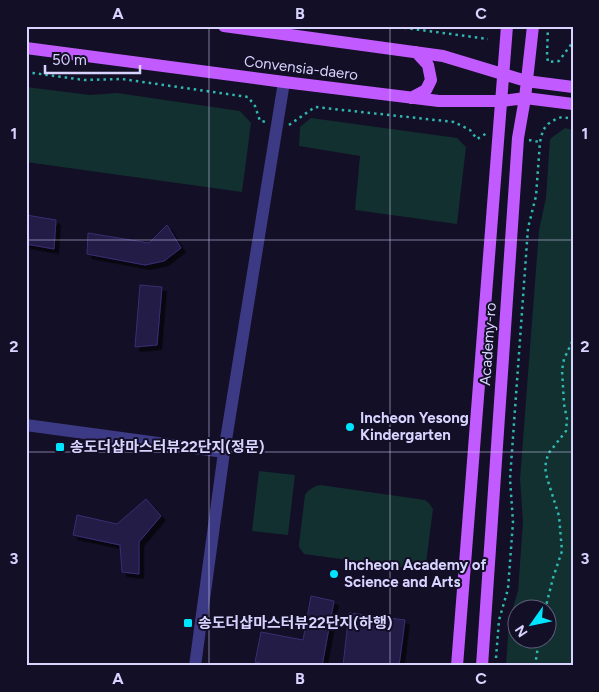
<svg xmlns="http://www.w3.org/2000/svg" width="599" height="692" viewBox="0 0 599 692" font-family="Figtree,'Noto Sans KR',sans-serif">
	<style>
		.green { fill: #12302f; fill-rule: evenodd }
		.building { fill: #241b47; stroke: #3b2d73; filter: url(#shadow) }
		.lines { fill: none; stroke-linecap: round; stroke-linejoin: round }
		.path { stroke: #2fb8b0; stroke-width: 2.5; stroke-dasharray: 2.5 4; stroke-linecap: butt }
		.minor { stroke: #3d3a85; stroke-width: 12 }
		.major { stroke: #c25bff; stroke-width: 12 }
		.grid { fill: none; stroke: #d9d4ff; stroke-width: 1; stroke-opacity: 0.55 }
		.poi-dot { fill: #00e5ff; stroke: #130f26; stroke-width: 2 }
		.labels { text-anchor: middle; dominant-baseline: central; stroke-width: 4; stroke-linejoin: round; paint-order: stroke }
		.street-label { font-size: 15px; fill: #d9d4ff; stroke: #130f26 }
		.poi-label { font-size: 15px; font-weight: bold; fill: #d9d4ff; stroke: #130f26; text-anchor: start }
		.neatline { fill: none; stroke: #d9d4ff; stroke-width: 2 }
		.grid-label { font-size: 16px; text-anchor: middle; font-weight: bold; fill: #d9d4ff }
	</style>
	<defs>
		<filter id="shadow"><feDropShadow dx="4.5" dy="4.5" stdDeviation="0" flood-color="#0009"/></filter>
	</defs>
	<rect width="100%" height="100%" fill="#130f26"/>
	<path class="green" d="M26,87l64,8 27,-2 123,18 11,12 -9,69 -216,-30z
		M311,118l146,20 9,9 -9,77 -102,-14 5,-54 -61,-10 1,-19z
		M565,128l8,2v536h-67l3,-45 9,-30 5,-69 -3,-43 19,-249 7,-32 4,-59zM516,610h30v30h-30z
		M259,471l36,4 -7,60 -36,-4z
		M320,485l105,15 4,3 4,6 -7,54 -4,4 -7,2 -111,-15 -5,-7v-3l6,-49c4,-6 8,-8 15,-10z"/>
	<path class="building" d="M26,215l30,5 -2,29 -28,-5z
		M167,225l14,23 -17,13 -19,4 -58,-11 1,-21 61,10z
		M140,285l22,2 -5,58 -22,2z
		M146,499l15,17 -22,26v32l-17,-2 -2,-27 -47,-10 4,-20 40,9z
		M311,596l23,5 -12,65h-49l-18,-4 6,-30 42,8z
		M349,613l56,7 -6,46h-56z"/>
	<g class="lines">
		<path class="path" d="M391,26l97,13
			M548,26l-1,30 1,6 11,-1 14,-19
			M26,72l58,8 38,-1 126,18 7,9 5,15 7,1
			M289,125l26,-18 139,15 16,8 7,9 10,-6
			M529,140l11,2
			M545,610l8,-32 9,-27 -3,-35 -12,-38 -2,-11 3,-13 18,-23 1,-12 -3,-15 -2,-34 2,-11 9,-19
			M496,658l3,-38 9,-31 5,-67 -3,-43 18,-251 8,-32 4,-54 3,-12 5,-6 8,-5 6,-2 11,2
			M535,666l4,-26"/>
		<path class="minor" d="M26,425l198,27
			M195,666l29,-214 60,-370"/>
		<path class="major" d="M224,26l219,30 83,25 47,6
			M26,48l258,34 155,19h63l23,-3 48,6
			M411,98l15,-8 5,-10 -3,-15 -12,-13
			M457,666l50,-640
			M482,666l36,-528 7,-40 8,-72"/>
	</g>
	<path class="grid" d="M209,26v640M390,26v640M26,240h547M26,452h547"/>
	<g class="poi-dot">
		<circle cx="350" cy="427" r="5"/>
		<rect x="55" y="442" width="10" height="10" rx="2.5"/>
		<circle cx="334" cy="574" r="5"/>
		<rect x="183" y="618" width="10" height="10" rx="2.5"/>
	</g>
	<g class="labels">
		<g class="street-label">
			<text transform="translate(301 68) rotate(7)">Convensia-daero</text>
			<text transform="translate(488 344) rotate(-86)">Academy-ro</text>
		</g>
		<g class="poi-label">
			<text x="360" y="418">Incheon Yesong<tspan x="360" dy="17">Kindergarten</tspan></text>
			<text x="70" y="447">송도더샵마스터뷰22단지(정문)</text>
			<text x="344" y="565">Incheon Academy of<tspan x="344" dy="17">Science and Arts</tspan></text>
			<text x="198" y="623">송도더샵마스터뷰22단지(하행)</text>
		</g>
	</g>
	<rect width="599" height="692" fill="none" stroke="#130f26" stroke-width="55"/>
	<g transform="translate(532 624) rotate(237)"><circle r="24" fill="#130f26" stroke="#625e7d"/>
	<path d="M0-4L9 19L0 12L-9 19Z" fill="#00e5ff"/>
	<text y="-8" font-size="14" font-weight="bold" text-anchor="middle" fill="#d9d4ff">N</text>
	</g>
	<path d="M45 65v8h95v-8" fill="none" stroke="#d9d4ff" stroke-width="2.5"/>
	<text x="52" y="65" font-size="15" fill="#d9d4ff" stroke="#130f26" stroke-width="4" paint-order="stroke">50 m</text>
	<rect x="28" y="28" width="544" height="636" class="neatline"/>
	<g class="grid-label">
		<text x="118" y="19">A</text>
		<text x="300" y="19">B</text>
		<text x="481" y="19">C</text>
		<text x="14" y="139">1</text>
		<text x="585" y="139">1</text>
		<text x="14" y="352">2</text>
		<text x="585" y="352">2</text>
		<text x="14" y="564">3</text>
		<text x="585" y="564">3</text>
		<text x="118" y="684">A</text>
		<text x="300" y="684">B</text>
		<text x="481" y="684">C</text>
	</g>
</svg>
